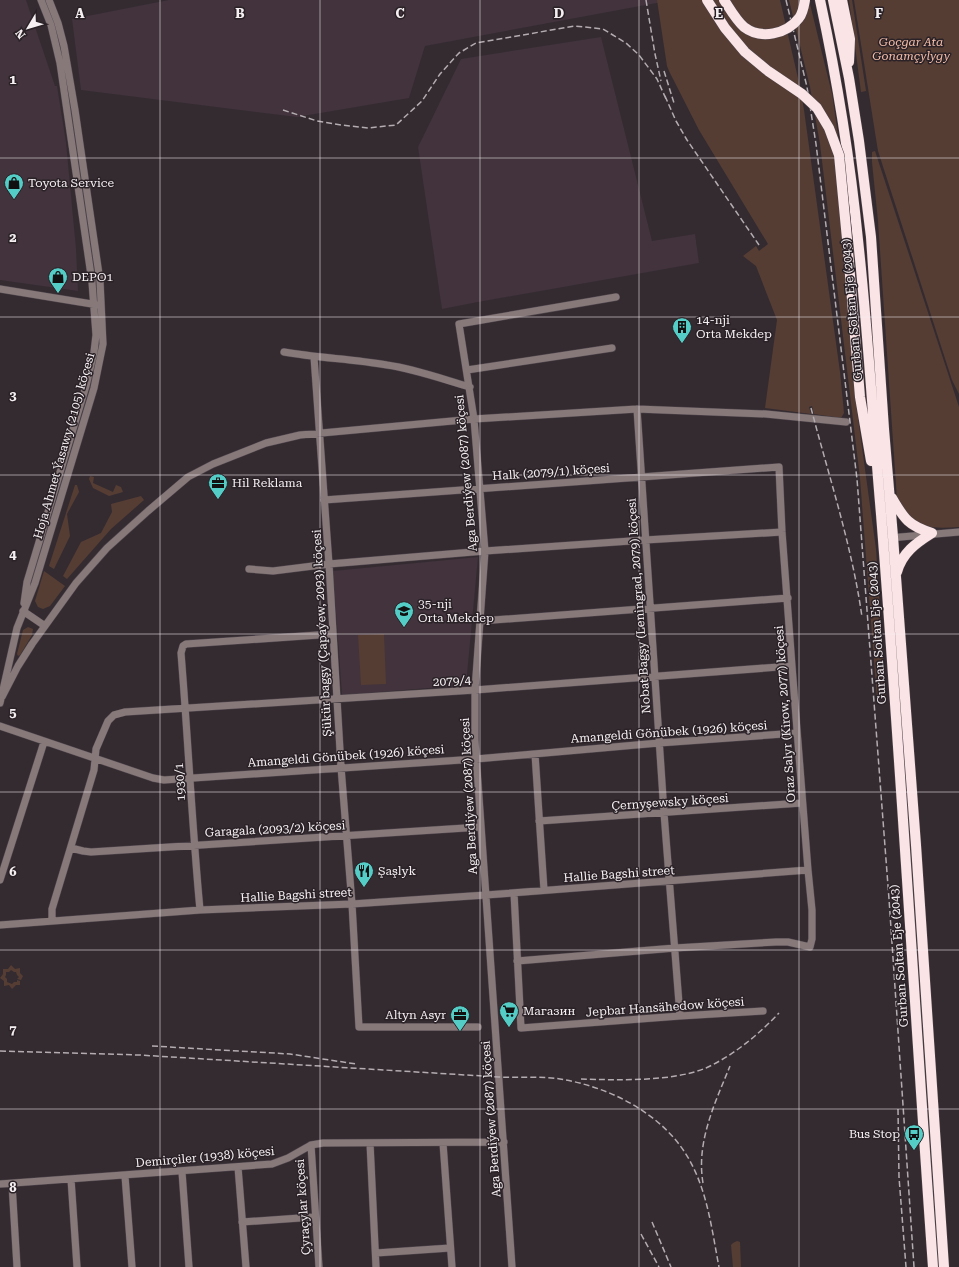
<svg xmlns="http://www.w3.org/2000/svg" width="959" height="1267" viewBox="0 0 959 1267" font-family="'Roboto Serif',serif">
	<style>
		.built { fill: #42333c }
		.green { fill: #553d34 }
		.lines { fill: none; stroke-linecap: round; stroke-linejoin: round }
		.minor-casing { stroke: #4f464c; stroke-width: 8 }
		.highway-casing { stroke: #4f464c; stroke-width: 11 }
		.minor { stroke: #87797a; stroke-width: 7 }
		.highway { stroke: #fbe4e6; stroke-width: 10 }
		.rail { stroke: #b3acb0; stroke-width: 1.5; stroke-dasharray: 6 3; stroke-linecap: butt }
		.highway-bridge-casing { stroke: #4f464c; stroke-width: 11; stroke-linecap: butt }
		.highway-bridge { stroke: #fbe4e6; stroke-width: 10 }
		.grid { fill: none; stroke: #f5eff2; stroke-width: 1; stroke-opacity: 0.55 }
		.labels { text-anchor: middle; dominant-baseline: central; stroke-width: 3; stroke-linejoin: round; paint-order: stroke }
		.park-label { font-size: 12px; font-style: italic; fill: #f6bea9; stroke: #2a2227 }
		.poi-label { font-size: 12px; fill: #f5eff2; stroke: #2a2227; text-anchor: start }
		.street-label { font-size: 12px; fill: #f5eff2; stroke: #2a2227 }
		.grid-label { font-size: 13px; text-anchor: middle; font-weight: bold; fill: #f5eff2; stroke: #2a2227; stroke-width: 3; stroke-linejoin: round; paint-order: stroke }
	</style>
	<rect width="100%" height="100%" fill="#342b31"/>
	<path class="built" d="M0,0h26l29,86h2l9,56 10,107 2,42 -78,-11z
		M169,0h492l1,2 -237,44 -16,52 -112,19 -216,-27 -9,-71z
		M601,37l51,204 43,-7 4,29 -221,39 -36,7 -24,-162 43,-88z
		M478,557l-12,128 -124,10 -9,-124z"/>
	<path class="green" d="M657,0h123l20,87 4,23 36,262 4,41 -3,5 -27,-4 -2,-8 -3,1 2,7 -46,-6 12,-88 -21,-54 -13,-10 13,-10 3,5 9,-7 -69,-114 -30,-59 -2,-5z
		M789,0h20l23,94 11,75 8,64 -10,1 11,116 -1,1 5,53 20,145 10,150 -9,1 -17,-222 -40,-334 -10,-57z
		M849,0h3l14,91 -5,1z
		M854,0h105v394l-7,-14 -74,-229z
		M875,151l84,256v120c-18,1 -38,3 -51,-12 -5,-5 -8,-11 -11,-16l-19,-278 -6,-59v-10z
		M90,476l4,1 -1,6 20,9 3,-7 5,2 2,5 -14,4 -16,-8 -4,-9z
		M75,485h2l2,7 -12,22 3,22 -16,33 -5,-3z
		M141,496l3,4 -33,29 -44,50 -4,-3 18,-34 20,-9 11,-21 -1,-8z
		M44,571l21,15 -15,20 -7,3 -5,-2 -3,-6z
		M28,627l5,2 -1,6 -12,20 -2,1 -1,-2 6,-24z
		M384,634l2,50 -25,1 -3,-50z
		M11,965l4,4 5,-1v5l3,3 -2,4 -4,-1 2,-2 -2,-2 -1,-3h-2l-3,-2 -2,2h-3v3l-1,2 2,2v3l5,2 2,-2h3v-2l3,1v4h-4l-4,4 -3,-4 -5,1v-5l-4,-3 3,-4v-5h5z
		M737,1241l3,1 1,25h-8l-2,-22 2,-2z"/>
	<g class="lines">
		<defs>
			<path id="minor" d="M0,289l98,16
				M284,352c34,6 69,7 103,13 28,4 55,14 83,22
				M314,357l15,207 12,203 11,137 7,123h119
				M467,370l145,-22
				M637,409l27,404 16,203
				M324,500l455,-33 3,65 10,134 16,204 4,40v29l-2,8 -22,-5h-12l-101,6 -158,13
				M889,538l70,-6
				M249,569l24,2 56,-7 156,-13 160,-11 137,-8
				M24,603l3,-21 59,-196 8,-34 2,-17 -4,-53 -32,-219 -9,-38 -10,-25
				M23,611l22,15
				M480,621l308,-23
				M2,697l16,-31 14,-22 44,-61 31,-35 41,-37 40,-34 25,-13 53,-21 34,-8 174,-16 163,-10 129,5 80,8
				M0,703l17,-75 18,-45 59,-195 9,-44 -3,-63 -25,-171 -11,-64 -6,-23 -9,-23
				M0,726l153,52 11,2 312,-21 183,-16 138,-10
				M535,754l9,136
				M539,821l263,-18
				M71,848l12,3 8,1 390,-25
				M0,880l44,-138
				M514,893l7,135 159,-12 83,-5
				M200,910c-8,-85 -12,-171 -19,-257l2,-7 3,-2 147,-10
				M52,921v-12l42,-139 2,-21 12,-28 6,-6 11,-3 350,-22 317,-24
				M0,925l200,-15 152,-6 134,-9 322,-25
				M370,1143l6,124
				M443,1143l9,124
				M311,1145l8,122
				M238,1167l8,100
				M182,1172l7,95
				M125,1176l7,91
				M71,1179l6,88
				M0,1184l272,-20 16,-6 23,-13 12,-2 181,-1
				M12,1184l5,83
				M242,1222l72,-5
				M376,1253l74,-5
				M512,1267l-37,-527v-50l10,-139 -11,-132 -15,-95 157,-27"/>
			<path id="highway" d="M820,0c17,79 30,159 38,240 10,91 15,183 23,274 20,251 34,502 52,753
				M833,0l16,78 10,63 12,96 13,192 9,108 23,308 28,422
				M842,0l8,39 -1,23
				M847,239l13,158 11,64
				M892,498c12,21 17,28 40,35
				M897,572c5,-19 19,-29 35,-39"/>
		</defs>
		<use href="#minor" class="minor-casing"/>
		<use href="#highway" class="highway-casing"/>
		<use href="#minor" class="minor"/>
		<use href="#highway" class="highway"/>
		<path class="rail" d="M646,0l9,54 6,27
			M786,0l21,87 9,57 41,335 32,420 25,368
			M664,71l10,32
			M665,96l11,25 11,19 72,105
			M283,110l34,11 24,4 27,3 28,-3 26,-24 18,-27 19,-21 17,-10 99,-17 28,3 23,14 13,12 18,24 10,22
			M811,408c18,69 41,138 51,209
			M152,1046l138,8 66,10
			M0,1051l139,4 360,22c20,1 42,-1 61,2 51,8 105,36 130,82 18,33 22,70 29,106
			M581,1079c37,1 91,3 125,-11 28,-13 52,-33 73,-55
			M898,1109l1,68 7,90
			M703,1183c-7,-41 12,-80 27,-117
			M652,1222l19,45
			M641,1234l18,33"/>
		<defs>
			<path id="highway-bridge" d="M707,0l18,28 20,24 23,19 34,23 15,14 12,20 10,27 8,84
				M724,0c6,9 12,20 20,27 17,13 43,7 55,-9 4,-5 5,-12 6,-18"/>
		</defs>
		<use href="#highway-bridge" class="highway-bridge-casing"/>
		<use href="#highway-bridge" class="highway-bridge"/>
	</g>
	<path class="grid" d="M160,0v1267M320,0v1267M480,0v1267M639,0v1267M799,0v1267M0,158h959M0,317h959M0,475h959M0,634h959M0,792h959M0,950h959M0,1109h959"/>
	<defs>
		<symbol id="shop-pin" viewBox="-11 -11 22 30"><path d="M0 17L-7.5 6A9.5 9.5 0 1 1 7.5 6Z" fill="#54cdc7" stroke="#2a2227"/><path d="M-5-2.5h2.3a2.7 3.5 0 0 1 5.4 0H5L5.5 6h-11ZM-1.5-2.5h3a1.5 2.3 0 0 0-3 0Z" fill="#111"/></symbol>
		<symbol id="building-pin" viewBox="-11 -11 22 30"><path d="M0 17L-7.5 6A9.5 9.5 0 1 1 7.5 6Z" fill="#54cdc7" stroke="#2a2227"/><path d="M-4-6H4V6H1V3H-1V6H-4ZM-2.5-4.3h1.7v1.8h-1.7ZM.8-4.3h1.7v1.8H.8ZM-2.5-1h1.7V.8h-1.7ZM.8-1h1.7V.8H.8Z" fill="#111"/></symbol>
		<symbol id="office-pin" viewBox="-11 -11 22 30"><path d="M0 17L-7.5 6A9.5 9.5 0 1 1 7.5 6Z" fill="#54cdc7" stroke="#2a2227"/><path d="M-6-3h4V-5.5h4V-3h4V5H-6ZM-1-4.5V-3h2v-1.5ZM-6 0V1H6V0Z" fill="#111"/></symbol>
		<symbol id="school-pin" viewBox="-11 -11 22 30"><path d="M0 17L-7.5 6A9.5 9.5 0 1 1 7.5 6Z" fill="#54cdc7" stroke="#2a2227"/><path d="M0-5L7-2L0 1L-7-2ZM-4 1L0 2.5L4 1V4Q0 6-4 4Z" fill="#111"/></symbol>
		<symbol id="restaurant-pin" viewBox="-11 -11 22 30"><path d="M0 17L-7.5 6A9.5 9.5 0 1 1 7.5 6Z" fill="#54cdc7" stroke="#2a2227"/><path d="M-5-6h1v4h1v-4h1v4h1v-4h1v5L-1.5 .5V6h-2V.5L-5-1ZM5-6V6H3V1.5H1.5Q1.5-4 5-6Z" fill="#111"/></symbol>
		<symbol id="supermarket-pin" viewBox="-11 -11 22 30"><path d="M0 17L-7.5 6A9.5 9.5 0 1 1 7.5 6Z" fill="#54cdc7" stroke="#2a2227"/><path d="M-6-5.5h2.5l.6 2H6L4.5 2H-2.5L-4.4-4H-6ZM-1.5 3.2a1.3 1.3 0 1 0 .1 0ZM3 3.2a1.3 1.3 0 1 0 .1 0Z" fill="#111"/></symbol>
		<symbol id="bus-pin" viewBox="-11 -11 22 30"><path d="M0 17L-7.5 6A9.5 9.5 0 1 1 7.5 6Z" fill="#54cdc7" stroke="#2a2227"/><path d="M-5-6H5V4H4V6H2V4H-2V6H-4V4H-5ZM-3.5-4V0h7V-4ZM-3.5 1.2v1.5H-2V1.2ZM2 1.2v1.5H3.5V1.2Z" fill="#111"/></symbol>
	</defs>
	<g fill-rule="evenodd">
		<use href="#shop-pin" x="3" y="172" width="22" height="30"/>
		<use href="#shop-pin" x="47" y="266" width="22" height="30"/>
		<use href="#building-pin" x="671" y="316" width="22" height="30"/>
		<use href="#office-pin" x="207" y="472" width="22" height="30"/>
		<use href="#school-pin" x="393" y="600" width="22" height="30"/>
		<use href="#restaurant-pin" x="353" y="860" width="22" height="30"/>
		<use href="#supermarket-pin" x="498" y="1000" width="22" height="30"/>
		<use href="#office-pin" x="449" y="1004" width="22" height="30"/>
		<use href="#bus-pin" x="903" y="1123" width="22" height="30"/>
	</g>
	<g class="labels">
		<g class="park-label">
			<text x="911" y="42">Goçgar Ata<tspan x="911" dy="14">Gonamçylygy</tspan></text>
		</g>
		<g class="poi-label">
			<text x="28" y="183">Toyota Service</text>
			<text x="72" y="277">DEPO1</text>
			<text x="696" y="320">14-nji<tspan x="696" dy="14">Orta Mekdep</tspan></text>
			<text x="232" y="483">Hil Reklama</text>
			<text x="418" y="604">35-nji<tspan x="418" dy="14">Orta Mekdep</tspan></text>
			<text x="378" y="871">Şaşlyk</text>
			<text x="523" y="1011">Магазин</text>
			<text x="446" y="1015" text-anchor="end">Altyn Asyr</text>
			<text x="900" y="1134" text-anchor="end">Bus Stop</text>
		</g>
		<g class="street-label">
			<text transform="translate(852 310) rotate(-95)">Gurban Soltan Eje (2043)</text>
			<text transform="translate(64 446) rotate(-74)">Hoja Ahmet Ýasawy (2105) köçesi</text>
			<text transform="translate(551 472) rotate(-4)">Halk (2079/1) köçesi</text>
			<text transform="translate(466 473) rotate(-95)">Aga Berdiýew (2087) köçesi</text>
			<text transform="translate(639 606) rotate(-94)">Nobat Bagşy (Leningrad, 2079) köçesi</text>
			<text transform="translate(322 633) rotate(-93)">Şükür bagşy (Çapaýew, 2093) köçesi</text>
			<text transform="translate(877 633) rotate(-94)">Gurban Soltan Eje (2043)</text>
			<text transform="translate(452 681) rotate(-3)">2079/4</text>
			<text transform="translate(785 714) rotate(-94)">Oraz Salyr (Kirow, 2077) köçesi</text>
			<text transform="translate(669 732) rotate(-4)">Amangeldi Gönübek (1926) köçesi</text>
			<text transform="translate(346 756) rotate(-4)">Amangeldi Gönübek (1926) köçesi</text>
			<text transform="translate(180 782) rotate(-93)">1930/1</text>
			<text transform="translate(469 796) rotate(-93)">Aga Berdiýew (2087) köçesi</text>
			<text transform="translate(670 802) rotate(-4)">Çernyşewsky köçesi</text>
			<text transform="translate(275 829) rotate(-3)">Garagala (2093/2) köçesi</text>
			<text transform="translate(619 874) rotate(-4)">Hallie Bagshi street</text>
			<text transform="translate(296 895) rotate(-3)">Hallie Bagshi street</text>
			<text transform="translate(899 956) rotate(-94)">Gurban Soltan Eje (2043)</text>
			<text transform="translate(665 1007) rotate(-4)">Jepbar Hansähedow köçesi</text>
			<text transform="translate(491 1119) rotate(-94)">Aga Berdiýew (2087) köçesi</text>
			<text transform="translate(205 1157) rotate(-5)">Demirçiler (1938) köçesi</text>
			<text transform="translate(303 1207) rotate(-94)">Çyraçylar köçesi</text>
		</g>
	</g>
	<g class="grid-label">
		<text x="80" y="18">A</text>
		<text x="240" y="18">B</text>
		<text x="400" y="18">C</text>
		<text x="559" y="18">D</text>
		<text x="719" y="18">E</text>
		<text x="879" y="18">F</text>
		<text x="13" y="84">1</text>
		<text x="13" y="242">2</text>
		<text x="13" y="400">3</text>
		<text x="13" y="559">4</text>
		<text x="13" y="717">5</text>
		<text x="13" y="876">6</text>
		<text x="13" y="1034">7</text>
		<text x="13" y="1192">8</text>
	</g>
	<g transform="translate(28 28) rotate(232)" stroke="#2a2227" stroke-width="3" paint-order="stroke">
	<path d="M0-3L7 15L0 10L-7 15Z" fill="#f5eff2"/>
	<text y="-6" font-size="11" font-weight="bold" text-anchor="middle" fill="#f5eff2">N</text>
	</g>
</svg>
